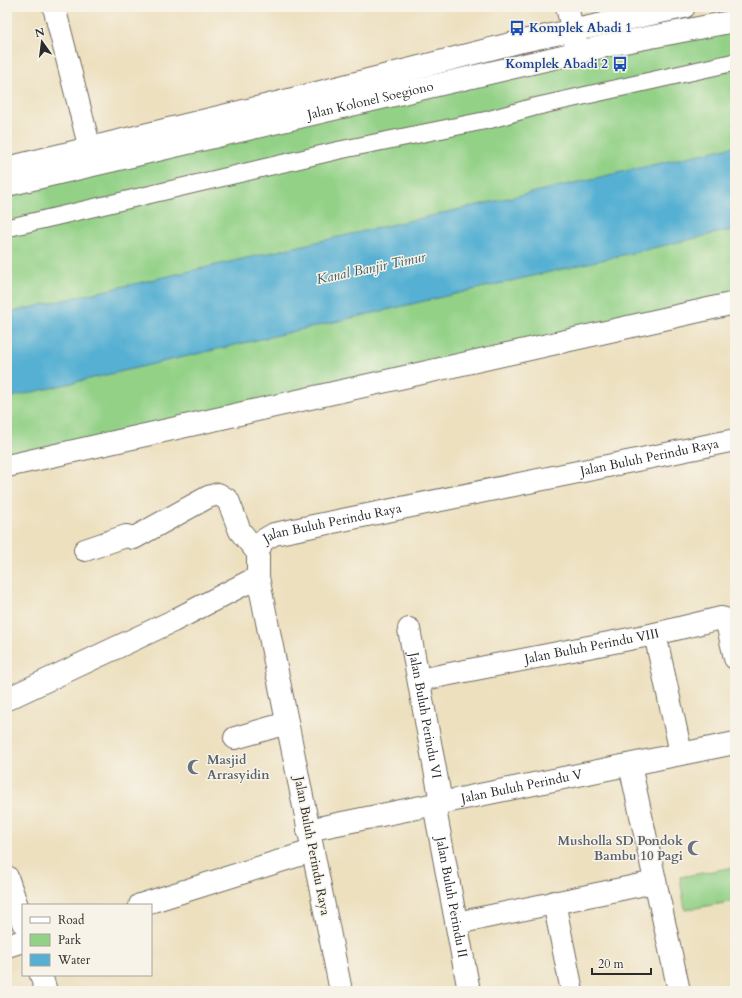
<svg xmlns="http://www.w3.org/2000/svg" width="742" height="998" viewBox="0 0 742 998" font-family="Cardo,serif">
	<style>
		.green { fill: #93d187; stroke: #5f7e59 }
		.water { fill: #56b0d3; stroke: #406e7f }
		.lines { fill: none; stroke-linecap: round; stroke-linejoin: round }
		.pedestrian-casing { stroke: #6f6a5f; stroke-width: 19 }
		.minor-casing { stroke: #6f6a5f; stroke-width: 24 }
		.tertiary-casing { stroke: #6f6a5f; stroke-width: 24 }
		.primary-casing { stroke: #6f6a5f; stroke-width: 24 }
		.pedestrian { stroke: #fff; stroke-width: 17 }
		.minor { stroke: #fff; stroke-width: 22 }
		.tertiary { stroke: #fff; stroke-width: 22 }
		.primary { stroke: #fff; stroke-width: 22 }
		.labels { text-anchor: middle; dominant-baseline: central; stroke-width: 3; stroke-linejoin: round; paint-order: stroke }
		.transit-label { font-size: 13px; font-weight: bold; fill: #164399; stroke: #f7f3e8; text-anchor: start }
		.street-label { font-size: 13px; fill: #2b2b2b; stroke: #f7f3e8 }
		.worship-label { font-size: 13px; font-weight: bold; fill: #5b616d; stroke: #f7f3e8; text-anchor: start }
		.water-label { font-size: 14px; font-style: italic; fill: #3a5a66; stroke: #f7f3e8 }
	</style>
	<rect width="100%" height="100%" fill="#f7f3e8"/>
	<filter id="ink" filterUnits="userSpaceOnUse"><feTurbulence type="fractalNoise" baseFrequency=".025" numOctaves="2"/><feDisplacementMap in="SourceGraphic" scale="8" xChannelSelector="R" yChannelSelector="G"/><feConvolveMatrix kernelMatrix="1 2 1 2 8 2 1 2 1" color-interpolation-filters="sRGB"/></filter>
	<filter id="wash" filterUnits="userSpaceOnUse"><feTurbulence type="fractalNoise" baseFrequency=".012" numOctaves="4" result="noise"/><feDisplacementMap in="SourceGraphic" scale="16" xChannelSelector="R" yChannelSelector="G"/><feGaussianBlur stdDeviation="0.9" result="paint"/><feColorMatrix in="noise" values="0 0 0 0 0 0 0 0 0 0 0 0 0 0 0 0 0 1.4 0 .05"/><feComposite in="paint" operator="in"/></filter>
	<g filter="url(#wash)">
		<rect width="100%" height="100%" fill="#ede0bf"/>
		<path class="green" d="M735,21v41l-728,165v-42z
			M735,65v238l-728,163v-238z
			M735,867v34l-50,9 -5,-33z"/>
		<path class="water" d="M735,146v83l-728,169v-85z"/>
	</g>
	<g filter="url(#ink)">
		<g class="lines">
			<defs>
				<path id="pedestrian" d="M7,228l333,-78 148,-30 46,-13 201,-45"/>
				<g id="minor">
					<path d="M54,7l36,142"/>
					<path d="M567,7l10,42"/>
					<path d="M85,550l41,-14 8,2 74,-41 10,-3 10,6 12,31 18,22"/>
					<path id="s1" d="M409,629l32,173"/>
					<path d="M655,634l26,119"/>
					<path id="s2" d="M419,680l236,-46 66,-16 4,1 2,4 8,35"/>
					<path d="M7,699l166,-78 85,-44"/>
					<path d="M235,738l52,-15"/>
					<path d="M630,765l49,226"/>
					<path id="s3" d="M434,804l35,187"/>
					<path id="s4" d="M308,830l427,-87"/>
					<path d="M7,877l16,46"/>
					<path d="M554,902l18,89"/>
					<path d="M140,905l172,-54"/>
					<path d="M457,923l198,-41"/>
					<path d="M7,946l16,-5"/>
					<path d="M41,975l5,16"/>
					<path id="s5" d="M341,991l-83,-414v-24l4,-12 12,-7 461,-94"/>
				</g>
				<path id="tertiary" d="M7,466l728,-163"/>
				<g id="primary">
					<path d="M7,168l270,-65 241,-61 166,-35"/>
					<path id="s6" d="M7,185l607,-141 121,-23"/>
				</g>
			</defs>
			<use href="#pedestrian" class="pedestrian-casing"/>
			<use href="#minor" class="minor-casing"/>
			<use href="#tertiary" class="tertiary-casing"/>
			<use href="#primary" class="primary-casing"/>
			<use href="#pedestrian" class="pedestrian"/>
			<use href="#minor" class="minor"/>
			<use href="#tertiary" class="tertiary"/>
			<use href="#primary" class="primary"/>
		</g>
	</g>
	<defs>
		<symbol id="bus-bare" viewBox="-9 -9 18 18"><path d="M-5-6H5V4H4V6H2V4H-2V6H-4V4H-5ZM-3.5-4V0h7V-4ZM-3.5 1.2v1.5H-2V1.2ZM2 1.2v1.5H3.5V1.2Z" fill="#1a4fb4" stroke="#f7f3e8" stroke-width="2.5" paint-order="stroke"/></symbol>
		<symbol id="mosque-bare" viewBox="-9 -9 18 18"><path d="M3.5-4.9A6 6 0 1 0 3.5 4.9A5 5 0 1 1 3.5-4.9Z" fill="#6b7280" stroke="#f7f3e8" stroke-width="2.5" paint-order="stroke"/></symbol>
	</defs>
	<g fill-rule="evenodd">
		<use href="#bus-bare" x="506" y="17" width="22" height="22"/>
		<use href="#bus-bare" x="609" y="53" width="22" height="22"/>
		<use href="#mosque-bare" x="184" y="756" width="22" height="22"/>
		<use href="#mosque-bare" x="684" y="837" width="22" height="22"/>
	</g>
	<g class="labels">
		<g class="transit-label">
			<text x="529" y="28">Komplek Abadi 1</text>
			<text x="608" y="64" text-anchor="end">Komplek Abadi 2</text>
		</g>
		<g class="street-label">
			<text stroke="none"><textPath href="#s6" startOffset="373">Jalan Kolonel Soegiono</textPath></text>
			<text stroke="none"><textPath href="#s5" startOffset="856">Jalan Buluh Perindu Raya</textPath></text>
			<text stroke="none"><textPath href="#s5" startOffset="532">Jalan Buluh Perindu Raya</textPath></text>
			<text stroke="none"><textPath href="#s2" startOffset="176">Jalan Buluh Perindu VIII</textPath></text>
			<text stroke="none"><textPath href="#s1" startOffset="88">Jalan Buluh Perindu VI</textPath></text>
			<text stroke="none"><textPath href="#s4" startOffset="218">Jalan Buluh Perindu V</textPath></text>
			<text transform="translate(312 846) rotate(79)">Jalan Buluh Perindu Raya</text>
			<text stroke="none"><textPath href="#s3" startOffset="95">Jalan Buluh Perindu II</textPath></text>
		</g>
		<g class="worship-label">
			<text x="207" y="760">Masjid<tspan x="207" dy="15">Arrasyidin</tspan></text>
			<text x="683" y="841" text-anchor="end">Musholla SD Pondok<tspan x="683" dy="15">Bambu 10 Pagi</tspan></text>
		</g>
		<g class="water-label">
			<text transform="translate(371 268) rotate(-12)">Kanal Banjir Timur</text>
		</g>
	</g>
	<rect width="742" height="998" fill="none" stroke="#f7f3e8" stroke-width="24"/>
	<rect x="22" y="904" width="130" height="72" fill="#f7f3e8" stroke="#a5a39c"/>
	<rect x="30" y="917" width="20" height="6" fill="#ffffff" stroke="#a5a39c"/>
	<text x="58" y="924" font-size="12" fill="#2b2b2b">Road</text>
	<rect x="30" y="934" width="20" height="12" fill="#93d187" stroke="#a5a39c"/>
	<text x="58" y="944" font-size="12" fill="#2b2b2b">Park</text>
	<rect x="30" y="954" width="20" height="12" fill="#56b0d3" stroke="#a5a39c"/>
	<text x="58" y="964" font-size="12" fill="#2b2b2b">Water</text>
	<g transform="translate(42 42) rotate(346)" stroke="#f7f3e8" stroke-width="3" paint-order="stroke">
	<path d="M0-3L7 15L0 10L-7 15Z" fill="#2b2b2b"/>
	<text y="-6" font-size="11" font-weight="bold" text-anchor="middle" fill="#2b2b2b">N</text>
	</g>
	<path d="M592 968v6h59v-6" fill="none" stroke="#2b2b2b" stroke-width="2"/>
	<text x="598" y="968" font-size="12" fill="#2b2b2b" stroke="#f7f3e8" stroke-width="3" paint-order="stroke">20 m</text>
</svg>
